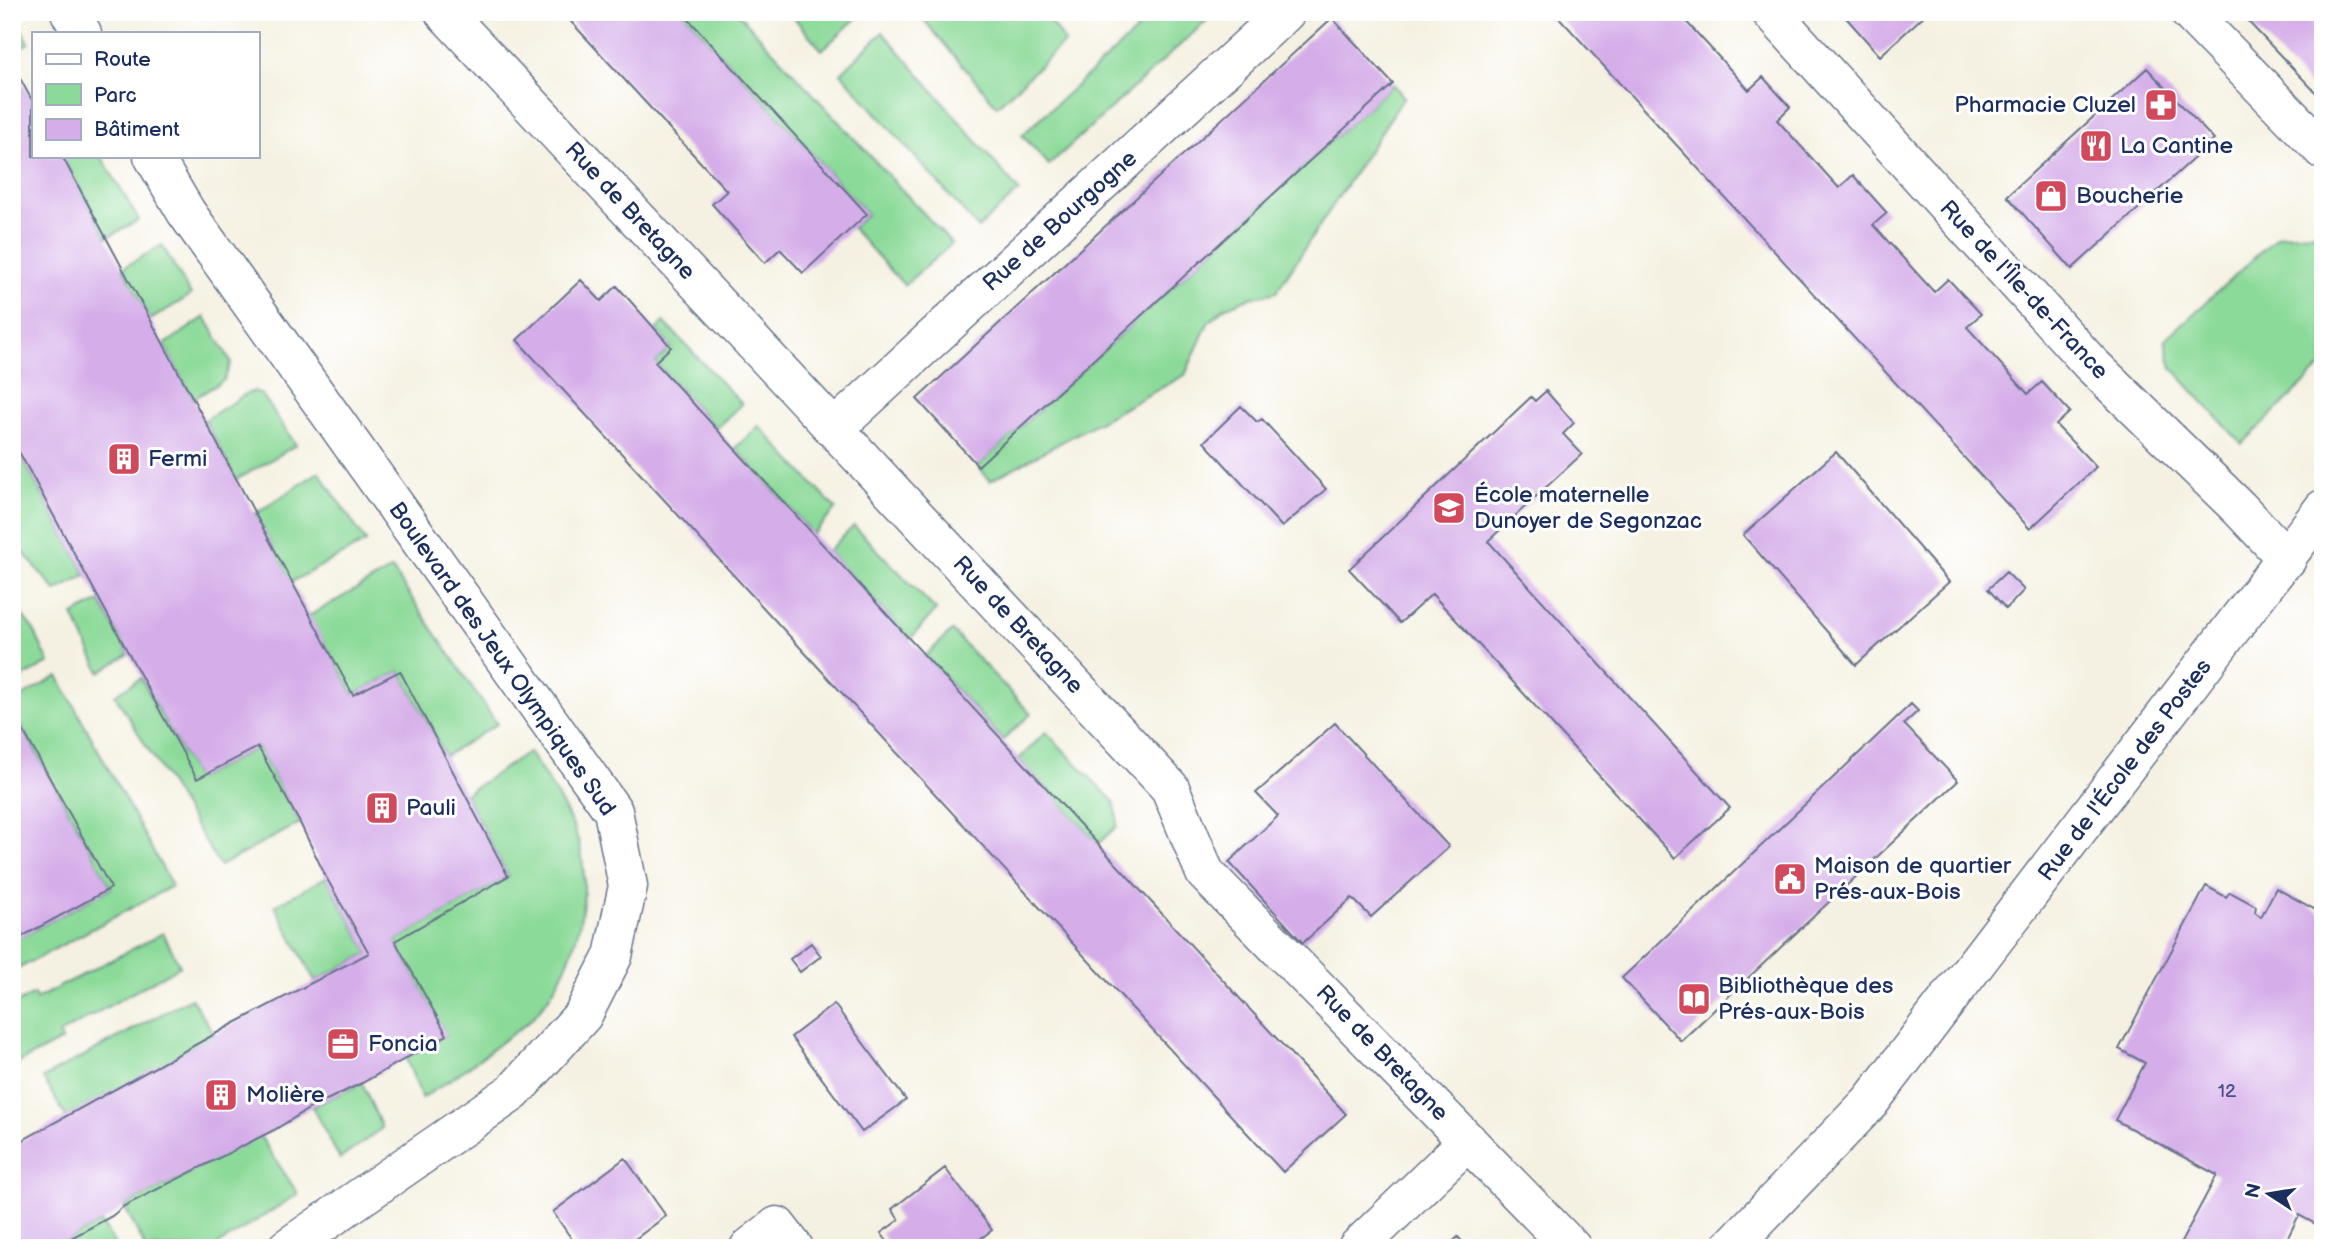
<svg xmlns="http://www.w3.org/2000/svg" width="2335" height="1260" viewBox="0 0 2335 1260" font-family="'Balsamiq Sans',sans-serif">
	<style>
		.green { fill: #8cda99; stroke: #54847c; stroke-width: 2 }
		.building { fill: #d5aee9 }
		.lines { fill: none; stroke-linecap: round; stroke-linejoin: round }
		.minor-casing { stroke: #67738c; stroke-width: 41 }
		.major-casing { stroke: #67738c; stroke-width: 41 }
		.minor { stroke: #fff; stroke-width: 38 }
		.major { stroke: #fff; stroke-width: 38 }
		.labels { text-anchor: middle; dominant-baseline: central; stroke-width: 6; stroke-linejoin: round; paint-order: stroke }
		.number-label { font-size: 19px; fill: #4a4f81 }
		.poi-label { font-size: 23px; fill: #1b2f5e; stroke: #fff; text-anchor: start }
		.street-label { font-size: 23px; fill: #1b2f5e; stroke: #fff }
	</style>
	<rect width="100%" height="100%" fill="#fff"/>
	<filter id="ink" filterUnits="userSpaceOnUse"><feTurbulence type="fractalNoise" baseFrequency=".0143" numOctaves="2"/><feDisplacementMap in="SourceGraphic" scale="14" xChannelSelector="R" yChannelSelector="G"/><feConvolveMatrix kernelMatrix="1 2 1 2 8 2 1 2 1" color-interpolation-filters="sRGB"/></filter>
	<filter id="wash" filterUnits="userSpaceOnUse"><feTurbulence type="fractalNoise" baseFrequency=".00686" numOctaves="4" result="noise"/><feDisplacementMap in="SourceGraphic" scale="28" xChannelSelector="R" yChannelSelector="G"/><feGaussianBlur stdDeviation="1.57" result="paint"/><feColorMatrix in="noise" values="0 0 0 0 0 0 0 0 0 0 0 0 0 0 0 0 0 1.4 0 .05"/><feComposite in="paint" operator="in"/></filter>
	<g filter="url(#wash)">
		<rect width="100%" height="100%" fill="#f5f1e2"/>
		<path class="green" d="M12,12l17,31 -17,10z
			M682,12h55l215,232 -48,41 -52,-57 15,-14z
			M789,12h74l-41,38z
			M917,12h130l-2,3 20,27 -68,64z
			M1157,12h59l-167,153 -27,-30z
			M883,32l136,159 -41,37 -137,-155z
			M1393,84l11,13 -128,195 -30,7 -22,9 -16,15 -23,52 -195,106 -12,-15z
			M62,156h39l38,64 -33,18z
			M2315,233l8,8v124l-81,79 -70,-76 -7,-28 114,-105z
			M162,245l29,50 -41,25 -27,-52z
			M205,317l26,45 -7,18 -31,19 -29,-54z
			M664,322l78,82 -26,24 -61,-66 16,-15 -15,-17z
			M255,391l8,5 33,49 -60,35 -31,-60 41,-26z
			M759,426l77,83 -23,25 -78,-86z
			M12,439l74,136 -30,16 -44,-51z
			M319,472l47,70 -75,40 -36,-68z
			M854,526l82,84 -26,29 -82,-88z
			M392,569l105,155 -52,32 -45,-85 -47,24 -44,-79z
			M100,601l29,53 -29,18 -27,-57z
			M12,602l22,28 15,33 -37,20z
			M952,631l79,83 -28,26 -78,-84z
			M58,676l114,210 -160,86v-30l99,-54 -90,-163 -9,5v-28z
			M141,678l56,101 61,-32 42,76 -80,43 -105,-171z
			M1046,732l68,70 3,12v12l-19,18 -79,-85z
			M529,752c17,26 34,50 46,79 22,58 1,140 -41,185 -8,9 -19,16 -29,23 -27,22 -54,41 -83,59l-16,-40 40,-23 -51,-94 113,-65 -43,-82z
			M326,877l43,76 -54,28 -40,-75z
			M163,933l17,33 -121,68 3,6 -50,26v-60l22,-12 2,5z
			M191,998l24,37 -149,82 -23,-39z
			M362,1083l20,45 -42,31 -28,-52z
			M260,1136l38,58 -85,54h-67l-22,-42z
			M101,1222l16,26h-64z"/>
		<g id="blocks">
			<path class="building" d="M562,12h120l185,202 -64,59 -23,-24 -15,14 -53,-59 15,-13z
				M1554,12h133l-5,5 67,73 14,-13 27,30 -13,13 62,68 14,-13 34,38 -14,12 61,67 14,-13 33,35 -14,13 61,67 14,-12 28,30 -14,13 40,42 -66,62z
				M1841,12h87l-48,44z
				M2239,12h81l3,3v85z
				M1332,18l61,66 -415,382 -61,-67z
				M12,64l21,38v54h29l291,539 47,-24 108,205 -113,65 52,94 -85,48 -50,24 -38,23 -150,76 -12,10 -59,32h-41v-102l221,-122 136,-71 -43,-76 -26,-54 -42,-76 -61,32 -185,-340z
				M2147,68l67,72 -142,129 -65,-73z
				M581,280l20,21 16,-15 54,61 -16,15 691,752 -63,58 -766,-832z
				M1546,391l28,32 -11,11 19,20 -94,87 242,267 -55,50 -243,-264 -32,29 -51,-54 182,-172 4,4z
				M1241,406l16,16 5,-3 64,70 -44,38 -78,-85z
				M1836,452l113,130 -93,83 -113,-130z
				M2006,572l18,18 -18,19 -18,-20z
				M1911,704l7,7 -14,13 54,57 -277,260 -59,-63z
				M1335,723l114,124 -78,70 -19,-19 -49,45 -74,-81 49,-46 -22,-23z
				M20,725l91,163 -99,54v-212z
				M2206,886l20,11 4,-5 26,14 -1,6 6,5 15,-29 47,26v314l-24,-13 -15,30 5,3h-111l39,-73 -102,-55 30,-57 -26,-14z
				M811,943l10,13 -21,16 -10,-13z
				M834,1004l72,96 -44,32 -71,-95z
				M625,1158l41,58 -43,32h-45l-25,-36z
				M945,1168l47,62 -24,18h-76l-11,-15 18,-13 -7,-11z
				M1458,1237l10,11h-22z"/>
		</g>
	</g>
	<g filter="url(#ink)">
		<use href="#blocks" fill-opacity="0" stroke="#67738c" stroke-width="2"/>
		<g class="lines">
			<defs>
				<path id="minor" d="M70,12l12,21
					M444,12l726,776 35,85 367,375
					M1771,12l319,351 149,145 48,51
					M2189,12l134,138
					M153,156l33,56 427,599 15,75 -15,70 -30,59 -70,77 -226,156
					M834,429l452,-417
					M749,1248l28,-22 17,22
					M1357,1248l111,-107"/>
				<path id="major" d="M1730,1248l140,-146 453,-593"/>
			</defs>
			<use href="#minor" class="minor-casing"/>
			<use href="#major" class="major-casing"/>
			<use href="#minor" class="minor"/>
			<use href="#major" class="major"/>
		</g>
	</g>
	<defs>
		<symbol id="pharmacy-square" viewBox="-11 -11 22 22"><rect x="-9" y="-9" width="18" height="18" rx="4" fill="#d1495b" stroke="#fff"/><path d="M-2-6h4v4h4v4h-4v4h-4v-4h-4v-4h4Z" fill="#fff"/></symbol>
		<symbol id="restaurant-square" viewBox="-11 -11 22 22"><rect x="-9" y="-9" width="18" height="18" rx="4" fill="#d1495b" stroke="#fff"/><path d="M-5-6h1v4h1v-4h1v4h1v-4h1v5L-1.5 .5V6h-2V.5L-5-1ZM5-6V6H3V1.5H1.5Q1.5-4 5-6Z" fill="#fff"/></symbol>
		<symbol id="shop-square" viewBox="-11 -11 22 22"><rect x="-9" y="-9" width="18" height="18" rx="4" fill="#d1495b" stroke="#fff"/><path d="M-5-2.5h2.3a2.7 3.5 0 0 1 5.4 0H5L5.5 6h-11ZM-1.5-2.5h3a1.5 2.3 0 0 0-3 0Z" fill="#fff"/></symbol>
		<symbol id="building-square" viewBox="-11 -11 22 22"><rect x="-9" y="-9" width="18" height="18" rx="4" fill="#d1495b" stroke="#fff"/><path d="M-4-6H4V6H1V3H-1V6H-4ZM-2.5-4.3h1.7v1.8h-1.7ZM.8-4.3h1.7v1.8H.8ZM-2.5-1h1.7V.8h-1.7ZM.8-1h1.7V.8H.8Z" fill="#fff"/></symbol>
		<symbol id="school-square" viewBox="-11 -11 22 22"><rect x="-9" y="-9" width="18" height="18" rx="4" fill="#d1495b" stroke="#fff"/><path d="M0-5L7-2L0 1L-7-2ZM-4 1L0 2.5L4 1V4Q0 6-4 4Z" fill="#fff"/></symbol>
		<symbol id="civic-square" viewBox="-11 -11 22 22"><rect x="-9" y="-9" width="18" height="18" rx="4" fill="#d1495b" stroke="#fff"/><path d="M-.6-6.5H3V-4.5H.6V-3L4-1V1h2V6H-6V1h2V-1L-.6-3ZM-1.2 2.5V6h2.4V2.5Z" fill="#fff"/></symbol>
		<symbol id="library-square" viewBox="-11 -11 22 22"><rect x="-9" y="-9" width="18" height="18" rx="4" fill="#d1495b" stroke="#fff"/><path d="M-6-4Q-3-5.5-.7-3.5V5Q-3 3-6 4ZM6-4Q3-5.5 .7-3.5V5Q3 3 6 4Z" fill="#fff"/></symbol>
		<symbol id="office-square" viewBox="-11 -11 22 22"><rect x="-9" y="-9" width="18" height="18" rx="4" fill="#d1495b" stroke="#fff"/><path d="M-6-3h4V-5.5h4V-3h4V5H-6ZM-1-4.5V-3h2v-1.5ZM-6 0V1H6V0Z" fill="#fff"/></symbol>
	</defs>
	<g fill-rule="evenodd">
		<use href="#pharmacy-square" x="2142" y="86" width="38" height="38"/>
		<use href="#restaurant-square" x="2077" y="127" width="38" height="38"/>
		<use href="#shop-square" x="2032" y="177" width="38" height="38"/>
		<use href="#building-square" x="105" y="440" width="38" height="38"/>
		<use href="#school-square" x="1430" y="489" width="38" height="38"/>
		<use href="#building-square" x="363" y="789" width="38" height="38"/>
		<use href="#civic-square" x="1771" y="860" width="38" height="38"/>
		<use href="#library-square" x="1675" y="980" width="38" height="38"/>
		<use href="#office-square" x="324" y="1025" width="38" height="38"/>
		<use href="#building-square" x="202" y="1076" width="38" height="38"/>
	</g>
	<g class="labels">
		<g class="number-label">
			<text x="2227" y="1091">12</text>
		</g>
		<g class="poi-label">
			<text x="2136" y="105" text-anchor="end">Pharmacie Cluzel</text>
			<text x="2120" y="146">La Cantine</text>
			<text x="2076" y="196">Boucherie</text>
			<text x="148" y="459">Fermi</text>
			<text x="1474" y="495">École maternelle<tspan x="1474" dy="26">Dunoyer de Segonzac</tspan></text>
			<text x="406" y="808">Pauli</text>
			<text x="1814" y="866">Maison de quartier<tspan x="1814" dy="26">Prés-aux-Bois</tspan></text>
			<text x="1718" y="986">Bibliothèque des<tspan x="1718" dy="26">Prés-aux-Bois</tspan></text>
			<text x="368" y="1044">Foncia</text>
			<text x="246" y="1095">Molière</text>
		</g>
		<g class="street-label">
			<text transform="translate(630 211) rotate(47)">Rue de Bretagne</text>
			<text transform="translate(1060 221) rotate(-42)">Rue de Bourgogne</text>
			<text transform="translate(2024 290) rotate(47)">Rue de l'Île-de-France</text>
			<text transform="translate(1018 625) rotate(47)">Rue de Bretagne</text>
			<text transform="translate(502 659) rotate(55)">Boulevard des Jeux Olympiques Sud</text>
			<text transform="translate(2125 770) rotate(-53)">Rue de l'École des Postes</text>
			<text transform="translate(1382 1053) rotate(46)">Rue de Bretagne</text>
		</g>
	</g>
	<rect width="2335" height="1260" fill="none" stroke="#fff" stroke-width="42"/>
	<rect x="32" y="32" width="228" height="126" fill="#ffffff" stroke="#a4acbf" stroke-width="2"/>
	<rect x="46" y="54" width="35" height="10" fill="#ffffff" stroke="#a4acbf" stroke-width="2"/>
	<text x="94" y="66" font-size="21" fill="#1b2f5e">Route</text>
	<rect x="46" y="84" width="35" height="21" fill="#8cda99" stroke="#a4acbf" stroke-width="2"/>
	<text x="94" y="102" font-size="21" fill="#1b2f5e">Parc</text>
	<rect x="46" y="119" width="35" height="21" fill="#d5aee9" stroke="#a4acbf" stroke-width="2"/>
	<text x="94" y="136" font-size="21" fill="#1b2f5e">Bâtiment</text>
	<g transform="translate(2269 1194) rotate(282)" stroke="#ffffff" stroke-width="5" paint-order="stroke">
	<path d="M0-5L12 26L0 18L-12 26Z" fill="#1b2f5e"/>
	<text y="-10" font-size="19" font-weight="bold" text-anchor="middle" fill="#1b2f5e">N</text>
	</g>
</svg>
